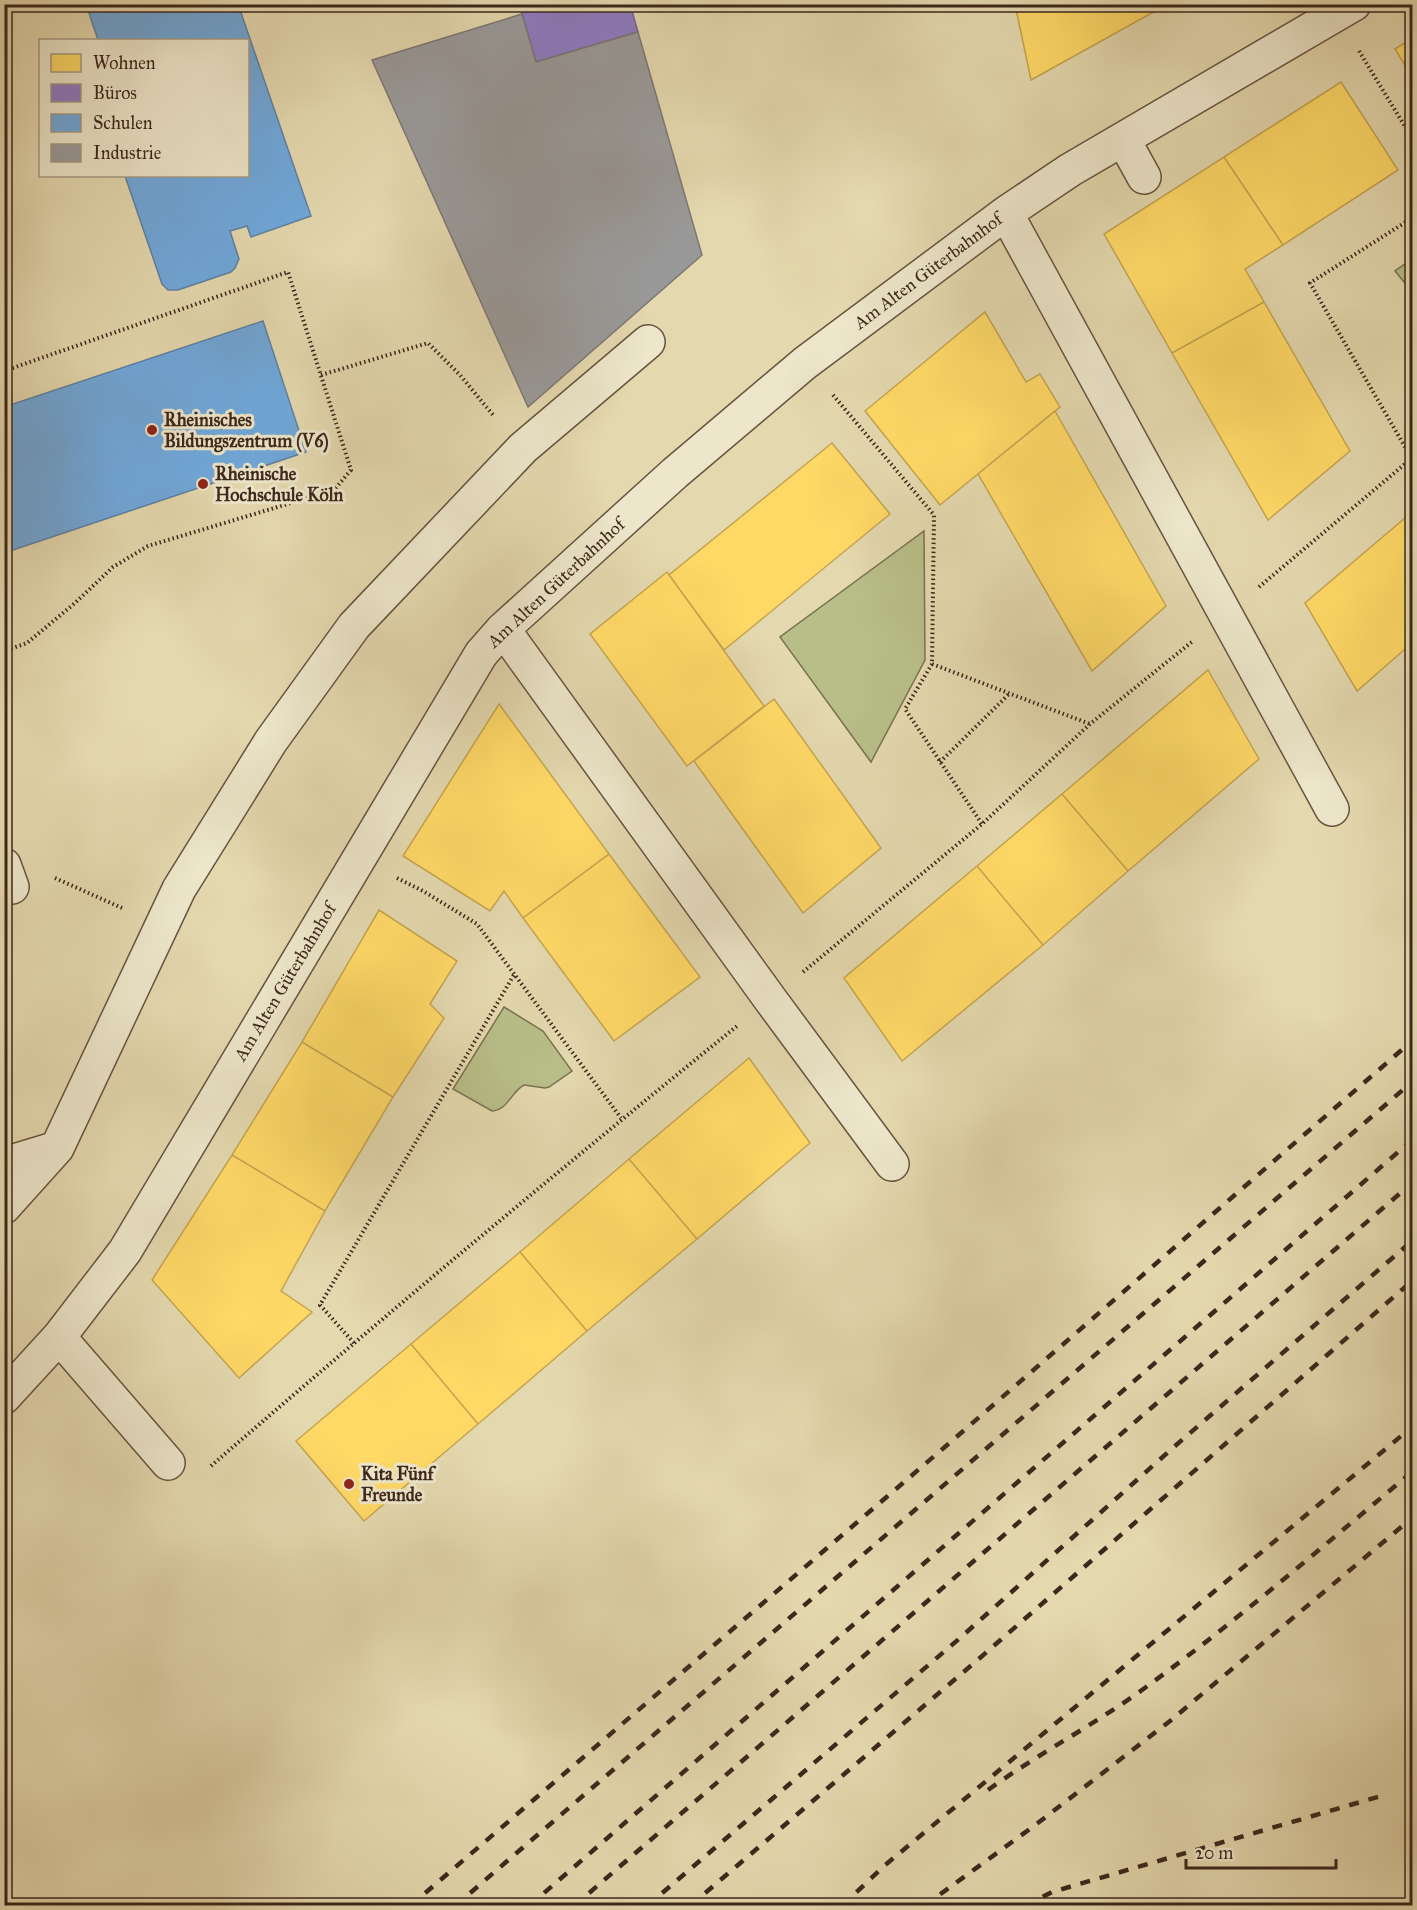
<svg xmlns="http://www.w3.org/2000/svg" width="1417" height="1910" viewBox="0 0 1417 1910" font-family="'IM FELL Great Primer',serif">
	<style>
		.green { fill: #b8be88; stroke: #7a7252; stroke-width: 1.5 }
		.homes { fill: #ffd966; stroke: #c5a450; stroke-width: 1.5 }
		.offices { fill: #8e7cc3; stroke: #766291; stroke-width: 1.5 }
		.schools { fill: #6fa8dc; stroke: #6081a2; stroke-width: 1.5 }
		.industry { fill: #999; stroke: #7d7774; stroke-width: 1.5 }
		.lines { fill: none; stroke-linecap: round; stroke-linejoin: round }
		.minor-casing { stroke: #675340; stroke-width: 36 }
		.path { stroke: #3d271c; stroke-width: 4; stroke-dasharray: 1.5 3; stroke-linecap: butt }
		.minor { stroke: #ede6ca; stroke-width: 33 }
		.rail { stroke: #3d271c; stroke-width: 4.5; stroke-dasharray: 10 10; stroke-linecap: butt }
		.poi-dot { fill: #8f2418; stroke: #ede6ca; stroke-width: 2 }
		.labels { text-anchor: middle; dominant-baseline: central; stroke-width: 6; stroke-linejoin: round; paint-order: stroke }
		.street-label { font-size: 18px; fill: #3d271c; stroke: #ede6ca }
		.poi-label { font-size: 18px; font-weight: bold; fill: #3d271c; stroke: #ede6ca; text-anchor: start }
	</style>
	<rect width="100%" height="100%" fill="#e4d8ae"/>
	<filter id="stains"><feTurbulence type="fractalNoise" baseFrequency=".00333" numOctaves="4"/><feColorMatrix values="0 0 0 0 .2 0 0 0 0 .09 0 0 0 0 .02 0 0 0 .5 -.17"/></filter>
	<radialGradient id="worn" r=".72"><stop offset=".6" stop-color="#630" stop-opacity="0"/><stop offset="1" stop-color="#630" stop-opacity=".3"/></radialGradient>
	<path class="green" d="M1412,259v33l-17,-21z
		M924,531l1,129 -54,102 -91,-125z
		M504,1007l39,24 29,40 -23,16 -4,1 -21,-3c-13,7 -16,25 -32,26l-39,-22z"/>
	<path class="homes" d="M1015,4h153l-137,76z
		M1412,38v39l-17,-28z
		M1341,82l57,88 -115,75 -59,-88z
		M1224,157l59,88 -38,24 19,33 -92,51 -68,-119z
		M1264,302l86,149 -82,69 -96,-167z
		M985,312l41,70 14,-8 20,33 -120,98 -75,-94z
		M1055,411l111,195 -74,65 -114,-197z
		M832,443l58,71 -166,136 -55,-75z
		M1412,512v131l-55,48 -52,-88z
		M667,572l97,134 -77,60 -97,-132z
		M1208,670l51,89 -131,112 -66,-77z
		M774,699l107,149 -78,65 -109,-152z
		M499,704l110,150 -86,64 -19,-27 -14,20 -87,-55z
		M1062,794l66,77 -85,74 -66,-79z
		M609,854l91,123 -86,64 -91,-123z
		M977,866l66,79 -141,116 -58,-83z
		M379,910l78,51 -27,43 14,14 -51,79 -91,-55z
		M302,1042l91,55 -68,114 -93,-56z
		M749,1058l61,85 -113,96 -68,-80z
		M232,1155l93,56 -44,80 31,21 -73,66 -87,-98z
		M629,1159l68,80 -110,92 -67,-79z
		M520,1252l67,79 -109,93 -67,-80z
		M411,1344l67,80 -114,97 -68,-80z"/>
	<path class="offices" d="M519,4h111l8,28 -102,30z"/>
	<path class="schools" d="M86,4h152l73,212 -60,21 -4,-11 -17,5 9,28 -4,9 -4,4 -53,18h-10l-6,-6 -37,-108h123v-136h-150z
		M263,321l43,131 -302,101v-146z"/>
	<path class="industry" d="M522,14l14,48 102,-30 64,223 -174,152 -156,-347z"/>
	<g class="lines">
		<defs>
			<path id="minor" d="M1123,139l21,38
				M1006,213l326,596
				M503,629l267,370 122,165
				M4,865l8,22
				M4,1164l53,-16
				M4,1207l53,-59 122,-259 92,-148 83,-115 169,-178 125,-106
				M59,1337l109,126
				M4,1397l55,-60 66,-86 356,-597 22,-25 172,-156 130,-110 201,-150 64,-43 284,-166"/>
		</defs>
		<use href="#minor" class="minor-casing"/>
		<path class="path" d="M1359,51l53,87
			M4,371l284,-99 63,198 -17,20 -186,56 -35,21 -38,36 -48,40 -23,8
			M321,375l107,-32 32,32 33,40
			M833,395l101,120 -2,149 158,60
			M1412,459l-102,-176 102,-65
			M1259,587l153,-129
			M932,664l-27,45 77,115
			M940,762l70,-69
			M55,878l67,30
			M397,878l26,13 54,33 144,194
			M803,972l179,-148 108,-100 103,-83
			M354,1343l-34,-38 195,-332
			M211,1466c173,-150 348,-296 526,-440"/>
		<use href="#minor" class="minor"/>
		<path class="rail" d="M988,1790c50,-36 104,-64 154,-100 94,-68 181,-144 270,-218
			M410,1906l536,-460 466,-405
			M455,1906l957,-824
			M529,1906l883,-766
			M574,1906l838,-723
			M647,1906l313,-268 215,-192 237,-205
			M690,1906l291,-249 431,-376
			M842,1906l42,-40 528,-439
			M924,1906l110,-80 136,-105 242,-203
			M1025,1906l27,-14 329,-96"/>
	</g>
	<g class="poi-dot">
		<circle cx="152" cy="430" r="6"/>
		<circle cx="203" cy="484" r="6"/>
		<circle cx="349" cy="1484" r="6"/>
	</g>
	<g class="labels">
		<g class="street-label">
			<text transform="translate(928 271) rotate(-37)">Am Alten Güterbahnhof</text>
			<text transform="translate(556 583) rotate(-43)">Am Alten Güterbahnhof</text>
			<text transform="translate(285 982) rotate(-59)">Am Alten Güterbahnhof</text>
		</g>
		<g class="poi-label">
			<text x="164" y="420">Rheinisches<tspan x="164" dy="21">Bildungszentrum (V6)</tspan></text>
			<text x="215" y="474">Rheinische<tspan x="215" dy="21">Hochschule Köln</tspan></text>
			<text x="361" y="1474">Kita Fünf<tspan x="361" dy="21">Freunde</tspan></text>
		</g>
	</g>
	<rect width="1417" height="1910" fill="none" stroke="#e4d8ae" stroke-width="24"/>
	<rect x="6" y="6" width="1405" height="1898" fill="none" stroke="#3d271c" stroke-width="3"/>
	<rect x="12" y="12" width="1393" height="1886" fill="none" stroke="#3d271c" stroke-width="1.5"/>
	<rect x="39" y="39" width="210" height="138" fill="#ede6ca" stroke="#a79a84" stroke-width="1.5"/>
	<rect x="51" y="54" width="30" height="18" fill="#ffd966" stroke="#a79a84" stroke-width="1.5"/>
	<text x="93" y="69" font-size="18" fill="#3d271c">Wohnen</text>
	<rect x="51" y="84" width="30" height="18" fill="#8e7cc3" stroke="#a79a84" stroke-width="1.5"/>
	<text x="93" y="99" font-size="18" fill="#3d271c">Büros</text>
	<rect x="51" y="114" width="30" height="18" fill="#6fa8dc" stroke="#a79a84" stroke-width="1.5"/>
	<text x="93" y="129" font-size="18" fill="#3d271c">Schulen</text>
	<rect x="51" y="144" width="30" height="18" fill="#999999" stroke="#a79a84" stroke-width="1.5"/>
	<text x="93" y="159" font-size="18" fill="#3d271c">Industrie</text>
	<path d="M1186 1859v9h150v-9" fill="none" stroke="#3d271c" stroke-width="3"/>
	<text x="1195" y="1859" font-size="18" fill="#3d271c" stroke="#ede6ca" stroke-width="4.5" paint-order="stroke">20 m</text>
	<rect width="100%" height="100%" filter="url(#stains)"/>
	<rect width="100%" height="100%" fill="url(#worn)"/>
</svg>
